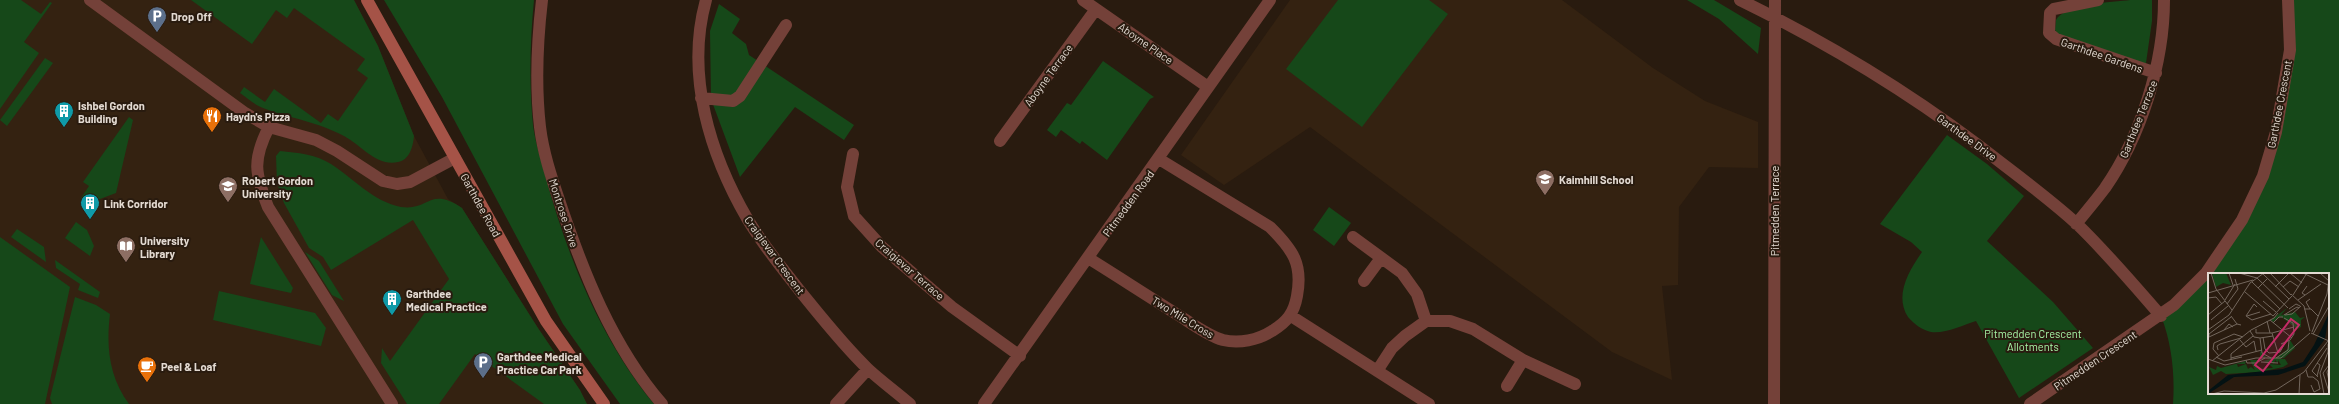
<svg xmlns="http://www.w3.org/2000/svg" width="2339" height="404" viewBox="0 0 2339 404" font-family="Barlow,sans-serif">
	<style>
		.built { fill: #342211 }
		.green { fill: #164819; fill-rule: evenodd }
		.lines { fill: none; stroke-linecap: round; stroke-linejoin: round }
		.street { stroke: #744139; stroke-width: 12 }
		.secondary { stroke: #a55347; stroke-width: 12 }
		.labels { text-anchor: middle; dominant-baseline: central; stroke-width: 4; stroke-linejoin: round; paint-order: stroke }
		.poi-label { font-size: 11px; font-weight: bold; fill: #e3dad2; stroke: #291b0f; text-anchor: start }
		.street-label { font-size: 11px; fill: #e3dad2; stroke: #291b0f }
		.park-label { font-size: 11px; fill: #a8f7a8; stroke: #291b0f }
		.inset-road { fill: none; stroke: #73675d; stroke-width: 1 }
		.view { fill: #c52b67; fill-opacity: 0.15; stroke: #c52b67; stroke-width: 2 }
		.inset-edge { fill: none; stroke: #e3dad2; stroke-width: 2 }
	</style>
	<rect width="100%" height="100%" fill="#291b0f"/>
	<path class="built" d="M0,0h354l24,46 36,90 34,63 14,9 76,120 42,62 7,14h-587z
		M1290,0h272l91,68 52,33 53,21v46l-49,-1 -30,40 -1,78 -16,1 10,94 -60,-28 -302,-225 -86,58 -43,-30z"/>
	<path class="green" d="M0,0h21l20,14 9,-12 2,1 -28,39 15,11 -39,56z
		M191,0h163l24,46 36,90c-1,10 -4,24 -16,26 -21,5 -37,-17 -54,-26 -29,-15 -52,-17 -81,-28 -8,-3 -16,-10 -23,-15l4,-6 21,15 9,-13 47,34 7,-9 10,7 30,-43 -11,-8 8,-11 -71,-51 -7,10 -11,-8 -24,34z
		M384,0h150c-4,41 -5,83 -1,125 2,17 8,33 12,50 22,80 55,164 109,229h-34l-57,-80 -121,-227z
		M1338,0h91l19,14 -86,113 -76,-58z
		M1687,0h27l47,28 -3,26 -39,-35z
		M2130,0h22v21l-6,42 -7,1 -79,-27 -5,-7 1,-10c8,-16 57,-18 74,-20z
		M2288,0h51v404h-166c2,-29 -1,-60 -12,-88l45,-44 57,-96 27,-126zM2209,274h119v119h-119z
		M719,4l21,15 -8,14 14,11 3,11 105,70 -10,15 -49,-33 -55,70 -29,-78 -1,-68z
		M45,58l8,5 -46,63 -7,-6z
		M1103,61l51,36 -4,2 -43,61 -25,-19 -2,3 -19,-14 -5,7 -9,-7 20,-27 4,2z
		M129,117l4,3 -17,73 -32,12 -3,-7 8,-12 -6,-4z
		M1947,135l40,29 37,32 -37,45 66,61 40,46 -74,50 -43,-77c-13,4 -31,13 -45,11 -9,-2 -17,-8 -23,-15 -14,-22 1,-46 14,-65l-11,-10 -31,-18z
		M280,151c18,2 35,3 51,13 22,14 43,38 70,43 29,4 28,-21 61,1l76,120 42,62 7,14h-43l-69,-50 -36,50h-32l-26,-41 1,-15 8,13 59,-82 -36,-59 -82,50 -8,-13 -14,-9 -25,-45 -7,-20 -1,-27z
		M1329,207l22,16 -17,23 -21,-16z
		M76,222l11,8 7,16 -4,10 -25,-18z
		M17,229l27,18 2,15 -35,-25z
		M0,237l70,50 -25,117h-45z
		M261,237l32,51 -2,5 -41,-9z
		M305,252l14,9 25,40 -12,-6z
		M55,260l45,32 -2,6 -20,-8 2,-6 -24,-16z
		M219,291l96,22 11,15 -5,18 -108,-26z
		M75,297l21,8 14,9c-4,33 -1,63 19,90h-77l-2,-6z"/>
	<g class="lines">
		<path class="street" d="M90,0l155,113 24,14 47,13 21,11 46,30 14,3 13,-2 45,-24
			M542,0c-5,43 -7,83 -2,127 3,25 11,49 19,73 24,72 53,146 103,204
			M706,0c-21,75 4,155 42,220 15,25 34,48 52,71 22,27 43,54 68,78 13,12 28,23 42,35
			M1083,0l125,87
			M1740,0c94,46 182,100 264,165 25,19 50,38 73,59 30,29 57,61 84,92
			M2098,0l-44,9 -4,4 -1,20 7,6 100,34
			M701,98l32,3 7,-5 46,-71
			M269,127c-17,33 -14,47 -1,80l124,197
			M1000,141l96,-132
			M853,154l-6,33 7,29 28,31 70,60 68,49
			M2076,224c10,-12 20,-24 29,-36 36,-52 59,-125 59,-188
			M1353,237l49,36 15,21 9,27
			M1088,258c29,18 58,37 87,55 15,9 31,22 48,27 16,4 35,0 49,-9 15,-9 22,-18 25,-35 6,-32 -4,-46 -27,-69l-111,-68
			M1364,281l17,-23
			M1291,316l138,88
			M1377,371l15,-23 13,-12 21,-15h24l23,8 50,31 52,24
			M1507,386l16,-26
			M836,404l32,-35
			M984,404l286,-404
			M1774,404l1,-404
			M2030,404l144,-99 32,-32 36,-53 21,-44 13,-44 14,-82 -2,-50"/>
		<path class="secondary" d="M367,0l179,321 58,83"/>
	</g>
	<defs>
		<symbol id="parking-pin" viewBox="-11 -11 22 30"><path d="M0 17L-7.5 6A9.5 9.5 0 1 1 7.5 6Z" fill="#5c6f8a" stroke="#291b0f"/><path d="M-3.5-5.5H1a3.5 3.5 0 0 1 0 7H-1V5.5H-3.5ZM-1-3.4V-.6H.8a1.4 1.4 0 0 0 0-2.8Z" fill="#fff"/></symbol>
		<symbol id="building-pin" viewBox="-11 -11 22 30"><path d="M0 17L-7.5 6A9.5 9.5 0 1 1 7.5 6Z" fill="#0f9aa8" stroke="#291b0f"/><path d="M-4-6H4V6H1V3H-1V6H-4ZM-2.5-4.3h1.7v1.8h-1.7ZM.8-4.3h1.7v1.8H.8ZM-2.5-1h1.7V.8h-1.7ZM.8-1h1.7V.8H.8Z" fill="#fff"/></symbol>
		<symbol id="restaurant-pin" viewBox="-11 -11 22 30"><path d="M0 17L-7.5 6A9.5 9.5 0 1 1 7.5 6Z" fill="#e8710a" stroke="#291b0f"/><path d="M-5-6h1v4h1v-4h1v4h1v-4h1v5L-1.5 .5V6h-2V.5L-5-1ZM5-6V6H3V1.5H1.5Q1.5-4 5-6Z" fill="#fff"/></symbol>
		<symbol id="school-pin" viewBox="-11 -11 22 30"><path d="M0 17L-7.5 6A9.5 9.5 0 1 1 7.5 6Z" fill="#8d6e63" stroke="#291b0f"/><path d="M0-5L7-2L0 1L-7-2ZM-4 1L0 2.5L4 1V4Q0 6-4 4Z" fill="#fff"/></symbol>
		<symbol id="university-pin" viewBox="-11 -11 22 30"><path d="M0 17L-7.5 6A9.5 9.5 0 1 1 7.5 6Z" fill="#8d6e63" stroke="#291b0f"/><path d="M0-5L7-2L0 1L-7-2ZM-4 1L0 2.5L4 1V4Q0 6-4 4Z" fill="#fff"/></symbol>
		<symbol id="library-pin" viewBox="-11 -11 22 30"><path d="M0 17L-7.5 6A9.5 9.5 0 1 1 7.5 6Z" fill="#8d6e63" stroke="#291b0f"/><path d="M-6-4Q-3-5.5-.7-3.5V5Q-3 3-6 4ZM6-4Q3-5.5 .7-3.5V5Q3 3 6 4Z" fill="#fff"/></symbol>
		<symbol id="cafe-pin" viewBox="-11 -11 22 30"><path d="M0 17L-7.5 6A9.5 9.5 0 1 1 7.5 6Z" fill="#e8710a" stroke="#291b0f"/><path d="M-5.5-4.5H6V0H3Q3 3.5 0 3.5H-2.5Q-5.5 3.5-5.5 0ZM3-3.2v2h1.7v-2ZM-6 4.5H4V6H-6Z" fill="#fff"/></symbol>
	</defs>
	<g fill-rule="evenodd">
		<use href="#parking-pin" x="146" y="5" width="22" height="30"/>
		<use href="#building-pin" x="53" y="100" width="22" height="30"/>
		<use href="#restaurant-pin" x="201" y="105" width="22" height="30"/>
		<use href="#school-pin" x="1534" y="168" width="22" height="30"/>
		<use href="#university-pin" x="217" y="175" width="22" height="30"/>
		<use href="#building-pin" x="79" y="192" width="22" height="30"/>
		<use href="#library-pin" x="115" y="235" width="22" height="30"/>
		<use href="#building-pin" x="381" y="288" width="22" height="30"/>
		<use href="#parking-pin" x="472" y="351" width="22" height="30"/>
		<use href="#cafe-pin" x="136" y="355" width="22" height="30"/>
	</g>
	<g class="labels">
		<g class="poi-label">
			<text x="171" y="16">Drop Off</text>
			<text x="78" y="105">Ishbel Gordon<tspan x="78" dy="13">Building</tspan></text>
			<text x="226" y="116">Haydn's Pizza</text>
			<text x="1559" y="179">Kaimhill School</text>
			<text x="242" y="180">Robert Gordon<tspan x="242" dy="13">University</tspan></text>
			<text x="104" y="203">Link Corridor</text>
			<text x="140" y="240">University<tspan x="140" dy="13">Library</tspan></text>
			<text x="406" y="293">Garthdee<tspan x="406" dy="13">Medical Practice</tspan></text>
			<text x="497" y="356">Garthdee Medical<tspan x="497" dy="13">Practice Car Park</tspan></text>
			<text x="161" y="366">Peel &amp; Loaf</text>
		</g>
		<g class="street-label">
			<text transform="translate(1146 43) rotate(35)">Aboyne Place</text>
			<text transform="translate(2102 55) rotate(19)">Garthdee Gardens</text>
			<text transform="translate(1048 75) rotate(-54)">Aboyne Terrace</text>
			<text transform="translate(2279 104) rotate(-79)">Garthdee Crescent</text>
			<text transform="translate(2138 119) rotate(-68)">Garthdee Terrace</text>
			<text transform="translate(1967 137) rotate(36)">Garthdee Drive</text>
			<text transform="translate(1128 203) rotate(-54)">Pitmedden Road</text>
			<text transform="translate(481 205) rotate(61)">Garthdee Road</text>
			<text transform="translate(1774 211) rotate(-90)">Pitmedden Terrace</text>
			<text transform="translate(564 213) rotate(72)">Montrose Drive</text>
			<text transform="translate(775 255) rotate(54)">Craigievar Crescent</text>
			<text transform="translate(910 269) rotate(41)">Craigievar Terrace</text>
			<text transform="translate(1183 317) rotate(31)">Two Mile Cross</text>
			<text transform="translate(2095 360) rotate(-34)">Pitmedden Crescent</text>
		</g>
		<g class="park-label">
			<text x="2033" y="333">Pitmedden Crescent<tspan x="2033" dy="13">Allotments</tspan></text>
		</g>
	</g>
	<g transform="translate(2208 273)">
		<rect width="121" height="121" fill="#291b0f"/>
		<path d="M4,0h14l5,12 -8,-2 -7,4zM79,35l-6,7 14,-3 5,6 5,-1 -4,3v7l-4,2 -17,-13 -7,6 -2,-2zM82,67l5,8 -11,10 -5,1h6l3,5 -5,3 -23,5 -34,2 -5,-3 -8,4 -4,-8 7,3 1,-4 4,2 25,-7 -1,3h-8l1,3 8,-3 2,5 3,-2 4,3 -5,-10h8v-2l3,1 -7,5 4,5 15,-1 -4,-4 12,1 -3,-5v3l-3,-3 -1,4 -3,-3 -1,2 -7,-2 7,-2 -10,-2v-6l6,6 10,1 13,-10z" fill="#164819"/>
		<path d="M121,40l-4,26 -20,27 -27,9 -44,2 -26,17v-3l20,-16 55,-6 20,-7 11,-17z" fill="#041213"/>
		<path class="inset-road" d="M3,0l5,16 16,21M21,0l4,12M31,0l18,5 31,30M62,0l21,22M82,0l12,10M95,0l25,12M112,0l9,8M55,1l26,25M44,9l28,27M67,14l14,-14M75,14l7,-6 9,6M50,15l9,-9M37,19l28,24 19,-20M0,20l45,-13M83,21l13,12 6,25M85,22l14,-22M97,22l-3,-2 5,-7M0,25l8,-1 6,7M102,26l-4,3 4,7M17,27l10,-16M90,27l23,-16M55,28l13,11M19,31l11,-15 -3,-10M49,34l-3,-3 -8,12 6,4 19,-6M81,36l7,-5 4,2M96,36h7l7,7M0,42l17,-14M76,42l13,-8 2,1M77,42l7,-1 9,-8M23,43l6,8 4,1M39,43l13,-4M23,44l-22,17v3l28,-13M3,47l17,-14M62,47l22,18M59,48l3,12M65,50l6,-6h4M48,56v4h16l22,-6M0,57l21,-15 21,-32 14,-10M16,57l5,-6 4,3M42,58l4,6 6,1M104,59l15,-38 2,-16M64,60l6,20M103,60l18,8M105,61l16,-28M55,64l2,12 4,4 11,-1 5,-9M52,65l2,15 9,5M52,65l13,-2M32,67l6,7 8,-6 2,10M73,71l9,-4 4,-6 -1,-11 -9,-5M10,77l-1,-4 3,-2 21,-6M11,83l-6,-7 1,-6 20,-9 9,3M8,84l8,4 18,-4M23,85l31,-8M68,85l12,-8 1,-9M0,86l17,6 31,-7h25l29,-25M23,87v-6l22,-18M38,87l1,3h9l9,-5M4,88l39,-31 23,-12 4,-5M53,89l17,1M121,95l-2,4 2,9M98,97l2,7h5l5,4 2,8 -6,3 -3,-7M109,103l3,-11 -3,-2M110,104l-6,-6 15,-23M121,119l-6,-19 6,-8M4,121l12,-3 40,2 12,-3 28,-18 24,-31M91,121l1,-19M116,121l-4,-21 8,-21v-8"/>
		<path class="view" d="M83,46l8,6 -36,46 -8,-6z"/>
		<rect width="121" height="121" class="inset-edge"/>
	</g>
</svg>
